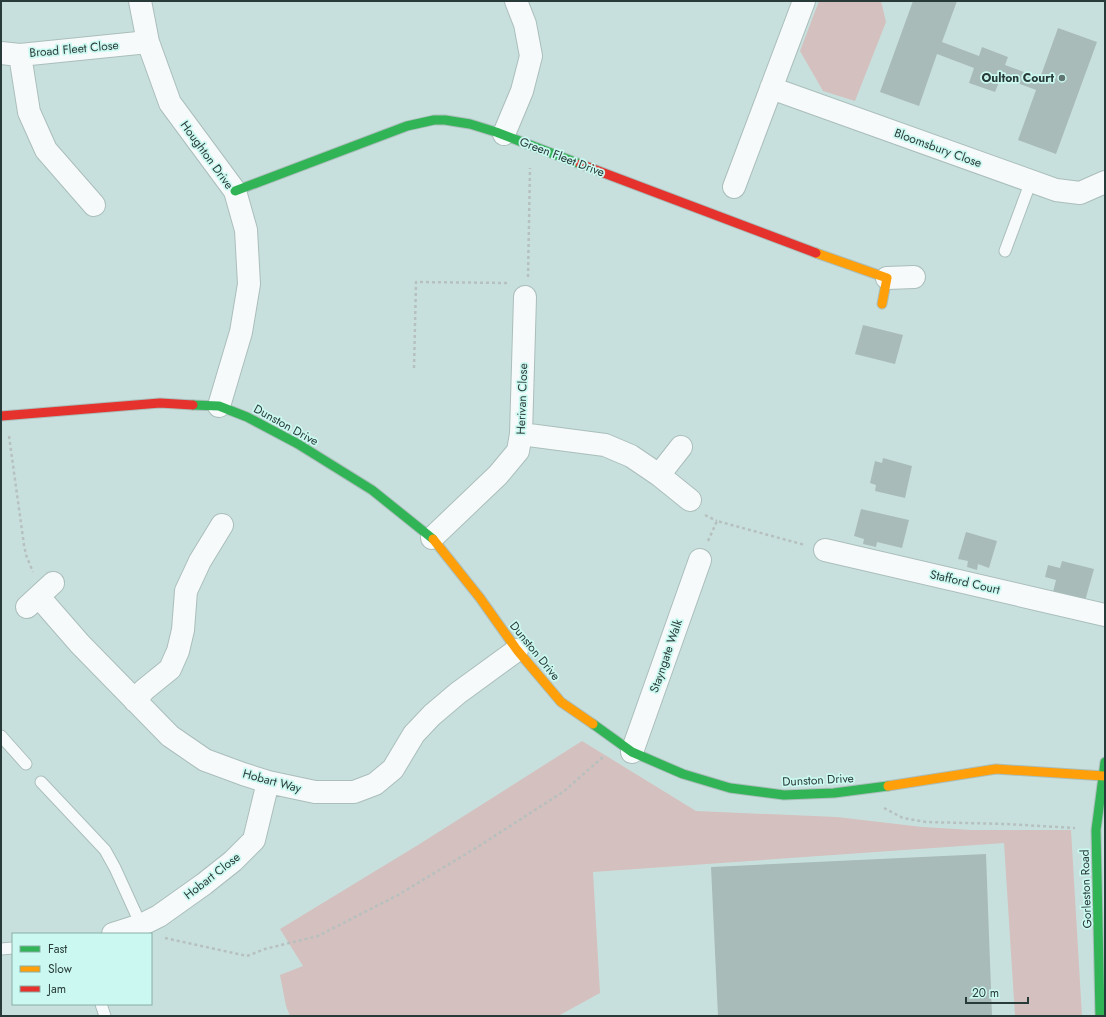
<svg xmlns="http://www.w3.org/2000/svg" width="1106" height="1017" viewBox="0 0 1106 1017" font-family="Jost,sans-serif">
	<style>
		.green { fill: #d4c0be }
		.building { fill: #a8bbb9 }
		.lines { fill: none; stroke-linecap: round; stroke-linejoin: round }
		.lane-casing { stroke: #aabebb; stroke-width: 13 }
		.street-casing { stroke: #aabebb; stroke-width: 24 }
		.fast-casing { stroke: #aabebb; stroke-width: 11 }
		.slow-casing { stroke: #aabebb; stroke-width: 11 }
		.jam-casing { stroke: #aabebb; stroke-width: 11 }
		.path { stroke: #b6c0be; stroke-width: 2.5; stroke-dasharray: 3 3; stroke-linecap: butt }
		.lane { stroke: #f7fafa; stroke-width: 11 }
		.street { stroke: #f7fafa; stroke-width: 22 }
		.fast { stroke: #30b455; stroke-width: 9 }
		.slow { stroke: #ff9f0a; stroke-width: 9 }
		.jam { stroke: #e5322d; stroke-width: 9 }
		.poi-dot { fill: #617572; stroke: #cbf9f1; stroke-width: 1.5 }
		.labels { text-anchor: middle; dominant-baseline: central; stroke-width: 3.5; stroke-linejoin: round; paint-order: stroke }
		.street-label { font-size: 12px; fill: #293b38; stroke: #cbf9f1 }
		.poi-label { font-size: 12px; font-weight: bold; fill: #293b38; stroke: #cbf9f1; text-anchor: end }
	</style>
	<rect width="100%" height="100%" fill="#c8e0dd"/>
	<path class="green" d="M819,1h62l5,21 -31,79 -32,-10 -23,-40z
		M582,741l114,70 141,6 85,10 50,3h99l11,186h-67l-11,-173 -411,29 7,121 -40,22 -4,1h-266l-4,-10 -6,-31 23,-9 -23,-37 138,-84z"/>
	<path class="building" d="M913,1h44l-15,41 37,14 3,-9 26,10 -3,8 35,13 18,-50 39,14 -41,112 -38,-14 18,-50 -35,-13 -6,15 -26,-9 5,-15 -37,-14 -18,52 -39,-14z
		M863,325l40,10 -8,29 -40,-10z
		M883,458l29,8 -7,32 -30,-7 1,-6 -6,-2 5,-22 7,2z
		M861,509l48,11 -7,28 -25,-6 -1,5 -13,-3 1,-5 -10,-3z
		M966,532l31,9 -8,27 -11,-4 -1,6 -10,-3 1,-6 -10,-2z
		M1062,561l32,8 -9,32 -32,-9 3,-12 -11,-3 3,-12 12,3z
		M986,854l6,162h-274l-7,-149z"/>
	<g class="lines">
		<defs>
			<path id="lane" d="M1005,251l26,-70
				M1,736l25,28
				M41,782l64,68 10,18 26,57
				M1,949l12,-1
				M101,1004l4,12"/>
			<path id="street" d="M140,1l8,41 22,61 65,88 11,39 3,54 -8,48 -22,74
				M1,53l19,2 128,-13
				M20,55l9,57 17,38 48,55
				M771,88l285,102 24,3 25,-11
				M504,134l18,-43 9,-35 -6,-32 -9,-23
				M734,187l70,-186
				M887,278l27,-1
				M521,434l84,11 26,11 28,19 31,25
				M659,475l22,-28
				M432,538l66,-63 20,-24 3,-17 4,-137
				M825,550l280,65
				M39,597l41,47 90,92 35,24 38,14 25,8 47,10h39l21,-8 18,-15 21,-35 18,-19 26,-22 59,-43
				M27,607l26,-24
				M135,701l9,-11 26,-21 8,-18 5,-21 3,-39 14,-30 22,-36
				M632,752l68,-192
				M113,934l28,-9 18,-9 45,-32 29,-23 21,-21 14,-58"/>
			<path id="fast" d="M235,191l172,-65 27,-6h11l25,4 26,8 84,32
				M193,405l26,1 28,11 51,27 74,46 61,49
				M593,724l39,28 51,22 47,14 54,7 50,-2 54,-7
				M1100,1016l-4,-186 9,-68"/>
			<path id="slow" d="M816,253l71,25 -5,26
				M433,539l47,59 37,52 44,52 32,22
				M888,786l108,-17 108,7"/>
			<path id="jam" d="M580,164l236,89
				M1,416l159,-13 33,2"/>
		</defs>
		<use href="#lane" class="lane-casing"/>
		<use href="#street" class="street-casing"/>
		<use href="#fast" class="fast-casing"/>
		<use href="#slow" class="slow-casing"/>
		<use href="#jam" class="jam-casing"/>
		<path class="path" d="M528,277l2,-109
			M414,368l2,-86 93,1
			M9,436l15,109 2,10 7,17
			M705,515l12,6
			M708,541l9,-20 88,24
			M884,808l19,10 23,4 80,2 69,4
			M165,938l82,18 18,-7 53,-13 80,-41 81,-49 84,-54 40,-35"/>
		<use href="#lane" class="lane"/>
		<use href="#street" class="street"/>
		<use href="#fast" class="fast"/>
		<use href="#slow" class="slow"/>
		<use href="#jam" class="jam"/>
	</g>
	<circle class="poi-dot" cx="1062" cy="78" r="4"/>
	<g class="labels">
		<g class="street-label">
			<text transform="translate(74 49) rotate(-5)">Broad Fleet Close</text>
			<text transform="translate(938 148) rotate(20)">Bloomsbury Close</text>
			<text transform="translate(207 155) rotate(54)">Houghton Drive</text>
			<text transform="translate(562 157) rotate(21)">Green Fleet Drive</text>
			<text transform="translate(522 399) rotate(-88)">Herivan Close</text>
			<text transform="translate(286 425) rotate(29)">Dunston Drive</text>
			<text transform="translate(965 582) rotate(13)">Stafford Court</text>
			<text transform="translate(535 651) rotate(51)">Dunston Drive</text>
			<text transform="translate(666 656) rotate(-71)">Stayngate Walk</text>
			<text transform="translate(818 780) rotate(-3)">Dunston Drive</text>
			<text transform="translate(272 781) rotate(15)">Hobart Way</text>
			<text transform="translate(212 876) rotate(-38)">Hobart Close</text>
			<text transform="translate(1086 889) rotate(-92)">Gorleston Road</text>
		</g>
		<g class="poi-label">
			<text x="1054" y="78">Oulton Court</text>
		</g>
	</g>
	<rect width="1106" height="1017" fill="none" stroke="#293b38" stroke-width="4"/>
	<rect x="12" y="933" width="140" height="72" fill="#cbf9f1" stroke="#8aada7"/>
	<rect x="20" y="946" width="20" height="6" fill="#30b455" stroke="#8aada7"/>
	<text x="48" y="953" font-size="12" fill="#293b38">Fast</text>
	<rect x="20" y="966" width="20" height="6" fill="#ff9f0a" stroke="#8aada7"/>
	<text x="48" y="973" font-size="12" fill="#293b38">Slow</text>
	<rect x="20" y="986" width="20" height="6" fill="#e5322d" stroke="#8aada7"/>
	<text x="48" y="993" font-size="12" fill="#293b38">Jam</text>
	<path d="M966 997v6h62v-6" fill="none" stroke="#293b38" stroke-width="2"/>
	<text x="972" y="997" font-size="12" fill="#293b38" stroke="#cbf9f1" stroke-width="3" paint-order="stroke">20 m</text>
</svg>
